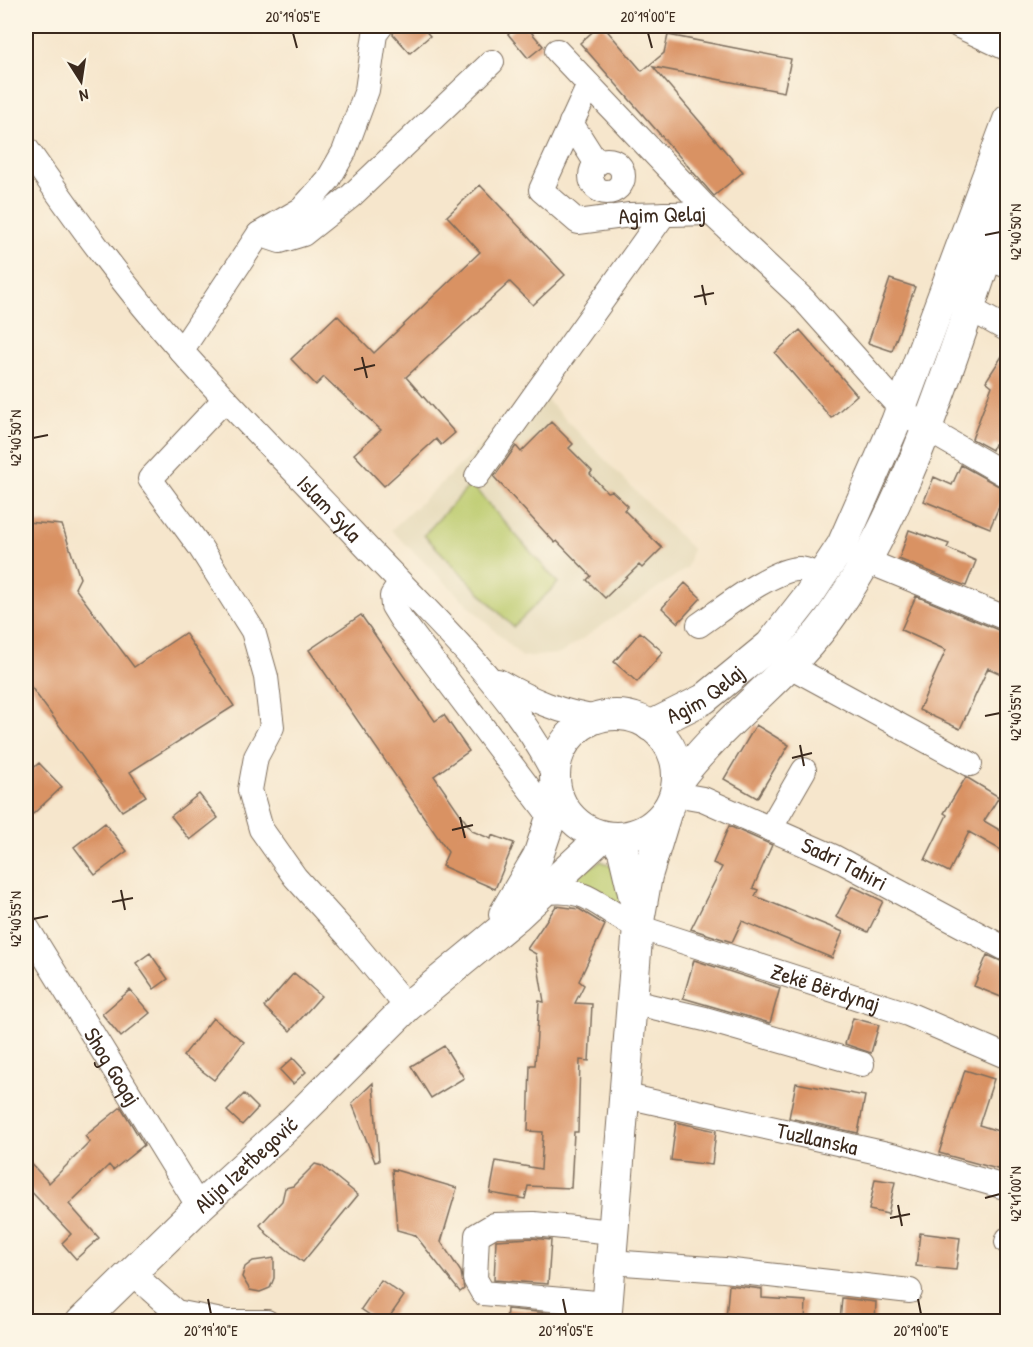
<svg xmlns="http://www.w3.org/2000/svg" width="1033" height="1347" viewBox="0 0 1033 1347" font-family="'Patrick Hand',sans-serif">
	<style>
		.built { fill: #e6daba }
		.green { fill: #bbca6c; stroke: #7b7a45; stroke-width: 1.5 }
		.building { fill: #d99263 }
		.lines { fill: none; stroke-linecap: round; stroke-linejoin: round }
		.minor-casing { stroke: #7c6c5b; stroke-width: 26 }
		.major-casing { stroke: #7c6c5b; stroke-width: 32 }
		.minor { stroke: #fff; stroke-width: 24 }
		.major { stroke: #fff; stroke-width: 30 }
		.ticks { fill: none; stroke: #3b2a1e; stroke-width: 2 }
		.labels { text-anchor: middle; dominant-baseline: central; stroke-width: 5; stroke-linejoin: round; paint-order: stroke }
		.street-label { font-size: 22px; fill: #3b2a1e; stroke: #fcf5e5 }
		.neatline { fill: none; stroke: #3b2a1e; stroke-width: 2 }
		.ticks-label { font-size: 15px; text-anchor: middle; fill: #3b2a1e }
	</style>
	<rect width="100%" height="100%" fill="#fcf5e5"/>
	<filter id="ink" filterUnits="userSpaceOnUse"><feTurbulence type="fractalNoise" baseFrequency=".0167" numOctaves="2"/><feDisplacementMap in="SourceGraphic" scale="12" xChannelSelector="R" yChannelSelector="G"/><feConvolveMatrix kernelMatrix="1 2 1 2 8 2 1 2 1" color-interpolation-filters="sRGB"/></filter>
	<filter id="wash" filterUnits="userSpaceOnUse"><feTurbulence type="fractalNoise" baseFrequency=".008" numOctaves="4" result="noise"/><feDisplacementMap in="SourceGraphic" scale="24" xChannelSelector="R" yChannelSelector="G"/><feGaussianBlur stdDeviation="1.35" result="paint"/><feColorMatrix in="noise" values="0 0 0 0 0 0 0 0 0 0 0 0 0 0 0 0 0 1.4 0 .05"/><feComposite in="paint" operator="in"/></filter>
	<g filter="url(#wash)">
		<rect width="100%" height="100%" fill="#f6e6cc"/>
		<path class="built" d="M539,392l153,157 -5,19 -127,86 -38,3 -131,-127z"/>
		<path class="green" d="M471,484l87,99 -45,44 -89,-92z
			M601,861l16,8 7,29 -8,7c-12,-17 -29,-13 -40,-29z"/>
		<g id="blocks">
			<path class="building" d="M395,26h26l9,10 -20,17 -17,-19z
				M517,26h9l17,20 -15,12 -20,-24z
				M599,26h4l39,45 22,-18 4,-18 123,24 -7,33 -131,-25 90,105 -29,24 -134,-153z
				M480,185l85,90 -32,30 -23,-23 -104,95 49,56 -14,12 -5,-6 -52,47 -30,-32 27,-24 -57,-53 -8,8 -25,-26 46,-44 37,38 106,-101 -33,-36z
				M890,279l25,8 -23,64 -24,-8z
				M800,330l57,65 -26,23 -56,-65z
				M1006,350l2,99 -14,-5 -2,6 -20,-11 20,-53 -6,-5z
				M551,422l22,22 -4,4 23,23 -2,3 17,18 5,-1 16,15 -4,4 38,38 -20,20 -3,-3 -34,33 -18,-18 4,-4 -34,-35 -2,2 -61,-66 22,-31 5,6z
				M961,465l45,25 -16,38 -66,-27 10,-24 18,8z
				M26,522l36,3 18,53 -5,10 59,79 51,-34 49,73 -104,66 16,24 -24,15 -96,-131z
				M909,530l40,14 -2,4 29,13 -10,25 -67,-27z
				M685,583l16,15 -23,25 -16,-15z
				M916,596l92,38v43l-20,-9 -28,61 -41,-19 27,-60 -45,-20z
				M361,615l74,106 9,-6 25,36 -35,25 38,55 19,8 1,-4 22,8 -19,46 -53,-23 6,-14 -139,-202z
				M640,632l23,20 -26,30 -23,-20z
				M756,725l33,20 -32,53 -33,-19z
				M39,763l23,24 -29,27 -7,-8v-31z
				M966,777l33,20 -15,24 24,14v19l-39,-22 -20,40 -24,-12 22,-45 -3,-2z
				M199,794l19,24 -28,22 -19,-24z
				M105,823l22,28 -32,24 -21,-28z
				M729,826l43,19 -19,43 5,2 -3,6 88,36 -11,26 -90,-37 -10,21 -41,-13 31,-62 -9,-4z
				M852,886l31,15 -15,31 -32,-15z
				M556,906l23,3 26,16 -26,56 5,4 -9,18 17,1 -3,57 -9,-1 -2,72h-4l-3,56 -43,-2 -3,13 -35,-6 6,-32 45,8 2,-37 -15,-1 2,-66h5l4,-64 5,1 -8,-48 -9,-5z
				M150,953l18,26 -14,10 -18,-26z
				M987,955l21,9v17l-7,16 -27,-11z
				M694,960l86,28 -10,35 -87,-25z
				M294,973l27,23 -31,35 -26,-24z
				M130,990l20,23 -29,24 -19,-23z
				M213,1018l31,24 -30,38 -31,-24z
				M853,1018l26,7 -8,28 -26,-9z
				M444,1046l20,32 -33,20 -20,-32z
				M293,1058l13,14 -13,12 -13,-14z
				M965,1070l29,9 -15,46 29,9v38l-69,-19z
				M373,1083l6,78 -4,1 -23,-59z
				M796,1083l69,13 -7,37 -69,-15z
				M244,1094l14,14 -16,17 -15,-14z
				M121,1107l23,38 -31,25 -4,-5 -40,39 30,34 -23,21 -14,-16 9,-9 -45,-48v-28l23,25 41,-41 -5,-6z
				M676,1122l40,9 -4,34 -41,-5z
				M315,1164l7,2 36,29 -55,67 -36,-28 -7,-9 22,-24 3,-13 8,-2z
				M392,1169l65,19 -16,54 20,30 3,17 -4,3 -45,-57 -18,-5z
				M875,1179l20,3 -7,32 -19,-4z
				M920,1233l40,5 -4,32 -40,-4z
				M532,1238l19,2 -3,44 -54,-4 2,-40z
				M274,1258v20l-4,10 -10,4 -10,-2 -8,-13 3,-10 8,-6z
				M381,1280l23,16 -18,26h-6l-19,-13z
				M729,1285l33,4v9l44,3 -1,21 -79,-4z
				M842,1298l34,4 -1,20h-35z
				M507,1309l40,4 -1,9h-40z"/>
		</g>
	</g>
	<g filter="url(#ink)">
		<use href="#blocks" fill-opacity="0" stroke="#7c6c5b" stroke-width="1.5"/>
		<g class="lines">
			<defs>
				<g id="minor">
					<path d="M959,26l49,23"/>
					<path d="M557,51l154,162 92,86 98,110 24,19 83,48"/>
					<path id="s1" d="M589,85l-48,105 37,32 52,-7 81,-2"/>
					<path d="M571,123l26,41"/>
					<path id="s2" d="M26,148c49,70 99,140 157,205 55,62 114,120 171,181 67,72 159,154 201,243"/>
					<circle cx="607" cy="176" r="16"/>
					<path d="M259,234l43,-25 26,-29 16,-28 23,-62 8,-56 6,-8"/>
					<path d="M970,252l38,14"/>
					<path d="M955,300l53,30"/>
					<path d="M181,351l78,-117 21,7 23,-7 48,-38 141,-134"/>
					<path d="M225,399l-75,80 50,68 53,84 13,46 6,50 -16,30 -6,33 11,39 34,48 55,61 57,69"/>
					<path d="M477,476l187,-262"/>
					<path d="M852,555l156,64"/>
					<path d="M400,584l-8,12 1,10 8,13 149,197"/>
					<path d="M699,625c22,-15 76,-58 101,-56 7,0 15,6 21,8"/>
					<path d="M790,666l180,98"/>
					<path d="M498,681c33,19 63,32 101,37"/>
					<path id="s3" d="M675,794l28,5 131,58 174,93"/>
					<path d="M770,829l34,-59"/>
					<path id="s4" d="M542,893c49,-8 57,17 96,34l270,87 100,43"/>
					<path id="s5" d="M26,926l173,281"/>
					<path d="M632,1002l73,17 157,45"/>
					<path id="s6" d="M626,1096l270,60 112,32"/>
					<path d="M1007,1242l1,-3"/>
					<path d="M610,1262l114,8 186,21"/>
					<path d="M132,1273l44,39 51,10"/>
					<path d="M608,1304l-125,-11 -8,-14 2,-44 17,-10 40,-1 79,8"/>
					<path d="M228,1322h39"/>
				</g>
				<g id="major">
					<circle cx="616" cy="776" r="61"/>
					<path id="s7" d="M650,726l54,-27 66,-54 39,-50 33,-50 54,-123 112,-302"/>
					<path d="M677,782c47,-64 116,-108 160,-174 79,-115 123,-279 171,-412"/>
					<path d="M615,838l8,13 13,55"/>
					<path d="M504,914l34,-58 20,-59"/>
					<path id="s8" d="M81,1322l118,-115 92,-84 116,-116 109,-90 87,-81"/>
					<path d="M606,1322l32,-395 9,-51 20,-66"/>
				</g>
			</defs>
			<use href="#minor" class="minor-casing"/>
			<use href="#major" class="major-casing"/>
			<use href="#minor" class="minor"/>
			<use href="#major" class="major"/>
		</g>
	</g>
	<path class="ticks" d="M293,33l4,15M648,33l4,15M985,235l15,-3M702,285l4,20M694,297l20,-4M362,357l5,21M354,370l21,-5M33,438l15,-3M985,716l15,-3M800,745l4,21M792,758l20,-5M460,817l5,21M452,830l21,-5M121,890l4,20M112,902l21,-4M33,919l15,-3M985,1198l15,-4M898,1205l4,21M890,1218l20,-4M208,1299l3,15M563,1299l3,15M918,1299l3,15"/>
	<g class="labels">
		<g class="street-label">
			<text stroke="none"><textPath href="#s1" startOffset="249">Agim Qelaj</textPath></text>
			<text stroke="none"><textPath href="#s2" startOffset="472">Islam Syla</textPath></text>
			<text stroke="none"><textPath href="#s7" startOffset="64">Agim Qelaj</textPath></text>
			<text stroke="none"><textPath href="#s3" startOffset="184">Sadri Tahiri</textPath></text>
			<text stroke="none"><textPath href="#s4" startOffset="302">Zekë Bërdynaj</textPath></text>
			<text stroke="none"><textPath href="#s5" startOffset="165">Shog Goqaj</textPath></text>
			<text stroke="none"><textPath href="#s6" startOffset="196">Tuzllanska</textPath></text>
			<text stroke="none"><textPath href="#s8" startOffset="228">Alija Izetbegović</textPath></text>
		</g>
	</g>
	<rect width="1033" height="1347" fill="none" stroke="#fcf5e5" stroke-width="66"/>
	<g transform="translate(81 81) rotate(168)" stroke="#fcf5e5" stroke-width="4.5" paint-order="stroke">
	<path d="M0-4.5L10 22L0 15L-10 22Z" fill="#3b2a1e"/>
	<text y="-9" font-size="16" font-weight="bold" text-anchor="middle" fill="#3b2a1e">N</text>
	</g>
	<rect x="33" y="33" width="967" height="1281" class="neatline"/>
	<g class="ticks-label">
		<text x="293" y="22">20°19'05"E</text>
		<text x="648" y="22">20°19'00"E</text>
		<text transform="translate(1016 232) rotate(-90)" y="5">42°40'50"N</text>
		<text transform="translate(16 438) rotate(-90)" y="5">42°40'50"N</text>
		<text transform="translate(1016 713) rotate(-90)" y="5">42°40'55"N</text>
		<text transform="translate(16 919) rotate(-90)" y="5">42°40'55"N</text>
		<text transform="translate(1016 1194) rotate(-90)" y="5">42°41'00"N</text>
		<text x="211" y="1336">20°19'10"E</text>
		<text x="566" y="1336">20°19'05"E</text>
		<text x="921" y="1336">20°19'00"E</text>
	</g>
</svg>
